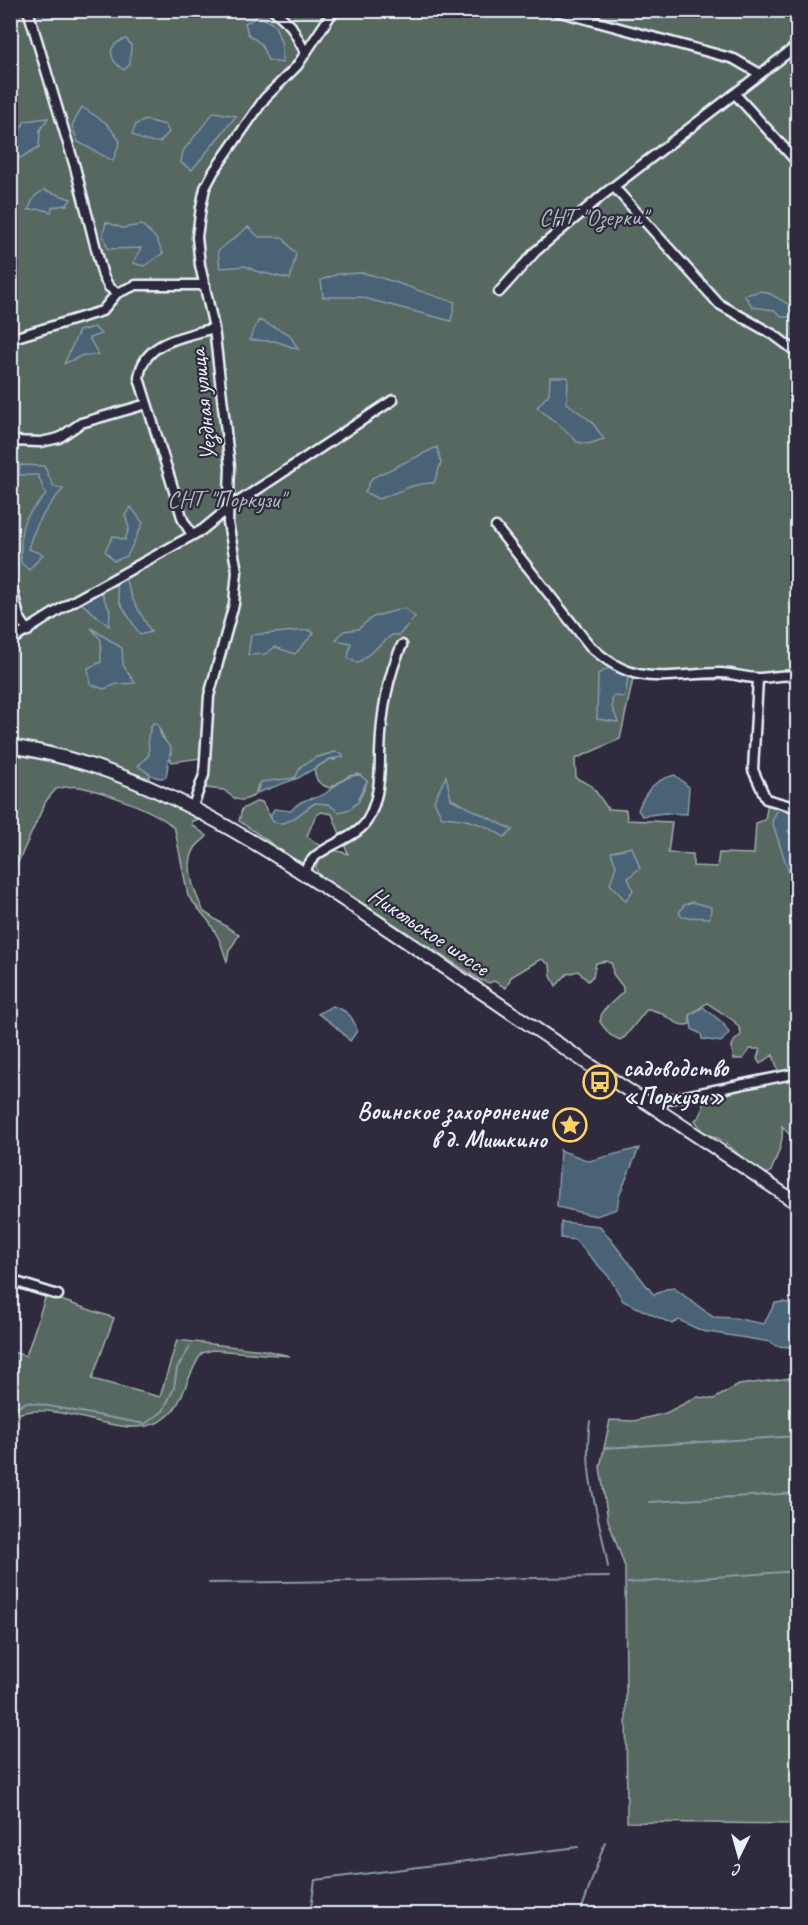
<svg xmlns="http://www.w3.org/2000/svg" width="808" height="1925" viewBox="0 0 808 1925" font-family="Caveat,sans-serif">
	<style>
		.green { fill: #576860; stroke: #a0acac; stroke-width: 1.5 }
		.water { fill: #4a6274; stroke: #899ba9; stroke-width: 1.5 }
		.lines { fill: none; stroke-linecap: round; stroke-linejoin: round }
		.stream { stroke: #899ba9; stroke-width: 2 }
		.street-casing { stroke: #e8f1f8; stroke-width: 13 }
		.secondary-casing { stroke: #e8f1f8; stroke-width: 16 }
		.street { stroke: #2f2a3d; stroke-width: 8 }
		.secondary { stroke: #2f2a3d; stroke-width: 12 }
		.labels { text-anchor: middle; dominant-baseline: central; stroke-width: 4.5; stroke-linejoin: round; paint-order: stroke }
		.park-label { font-size: 24px; fill: #aebabb; stroke: #2f2a3d }
		.street-label { font-size: 24px; fill: #e8f1f8; stroke: #2f2a3d }
		.poi-label { font-size: 24px; font-weight: bold; fill: #e8f1f8; stroke: #2f2a3d; text-anchor: start }
	</style>
	<rect width="100%" height="100%" fill="#2f2a3d"/>
	<filter id="ink" filterUnits="userSpaceOnUse"><feTurbulence type="fractalNoise" baseFrequency=".0167" numOctaves="2"/><feDisplacementMap in="SourceGraphic" scale="12" xChannelSelector="R" yChannelSelector="G"/><feConvolveMatrix kernelMatrix="1 2 1 2 8 2 1 2 1" color-interpolation-filters="sRGB"/></filter>
	<g filter="url(#ink)">
		<path class="green" d="M11,11h786v660c-19,-2 -36,1 -51,12l-4,-3 -109,-1 -13,60 -45,20 1,19 16,8 16,23 18,1 1,10 45,2 -4,31 25,1v12l24,1 2,-14 35,1 2,-31 9,-3 4,-23 28,5v341l-15,-17c2,17 -5,30 -11,45l-4,3 -18,-10 -24,-22 -23,-11 -7,-11c8,-5 8,-12 8,-20l68,-17 -2,-8 10,-2 -6,-18 -13,9 -3,-5 3,-10h-10l-7,10h-9c-3,-13 -4,-16 7,-24l-1,-6 -6,-8 -27,-18 -17,12v9c-14,6 -24,-14 -43,-15l-22,28 -5,3 -10,-5 -10,-13 2,-10 21,-20v-5l-10,-13 -1,-10 -5,-3 -11,2 -3,13 -5,5 -10,-10 -11,3 -11,12 -5,-10 -1,-11 -9,-6 -30,18 -5,11 -12,-7 -5,2 -9,-3 -161,-105 -3,-6 1,-9c12,-11 16,-11 31,-6l-16,-40 -11,-2 -6,5 -8,19 13,10 -16,17 -10,-4 -55,-38 3,-12 16,-8 4,1 9,16 12,5 32,-20c30,-1 38,20 52,-22l-9,-7 -9,2 -19,12c-12,-4 -14,-7 -16,-19l16,-10 5,1v-8l-20,6 -20,20 -37,7 -3,10c-15,9 -20,5 -31,-5l-18,-2 2,-31 -36,5 -3,-5 2,-4 -11,-23 -10,-3 -1,28 -7,7 5,9 4,2 -2,5 -94,-31 -44,-6z
			M11,754c45,7 157,36 189,66l-8,1v4l15,11c-4,6 -10,7 -13,14 -10,17 2,46 10,62l35,23 -10,16 -2,11 -7,-21 -10,-18 -22,-27 -13,-66c-10,-17 -74,-39 -95,-43 -8,-1 -16,0 -24,2l-10,12 -35,77z
			M46,1295l68,23 -22,61 68,18 17,-57 87,10 26,6 -77,-6 -11,3c-14,19 -18,48 -32,61 -38,38 -114,-22 -159,3l-1,-66 16,5z
			M797,1377v447l-170,-2 -2,-255 -17,-47 -8,-53 10,-47 24,1 32,-8 31,-16 17,2 25,-14z"/>
		<path class="water" d="M259,16l16,9 7,20v18l-14,-3 -7,-16 -13,-10 -3,-11z
			M126,39l5,6 -1,19 -6,6c-16,-11 -18,-25 2,-31z
			M82,107l24,16 14,18 -7,20 -35,-19 -6,-16z
			M214,112l22,4 -44,54 -11,-7 2,-12z
			M48,118l-8,12 -1,17 -19,11 -9,-6v-15l7,-3 7,-13z
			M146,120l19,5 4,7 -9,10c-11,0 -19,-1 -28,-8l4,-10z
			M44,190l27,9 -4,6 -15,2 -1,5 -10,-3 -13,1 7,-14z
			M106,222l16,6 20,-3 13,12 8,16 -19,13 -11,-3 8,-15 -33,1 -5,-14z
			M248,227l11,10h23l14,17 -6,25 -35,-8 -9,-5 -26,2 -2,-17z
			M363,273c32,7 60,21 92,29l-4,19 -91,-24h-37l-2,-17 17,-6z
			M762,291c12,3 20,11 32,16l-3,10h-8l-9,-7 -21,-3 -9,-12z
			M259,320l30,14 9,15 -23,-8 -26,-1z
			M94,327l7,7 -12,4 10,17h-16l-19,9 15,-33z
			M550,377h18l-1,26 25,19 12,17 -16,5 -11,-2c-12,-15 -26,-22 -40,-35l12,-13z
			M437,447l4,16 -7,20c-21,-1 -36,10 -56,16l-13,-7 7,-14z
			M20,465l24,1 10,21 10,1c-17,18 -30,37 -36,61l15,5 -14,16 -8,-7c0,-39 -3,-40 25,-68l-8,-20h-19z
			M131,507l12,16 -16,33 -13,5 -9,-10 8,-15 12,4 4,-12 -4,-13z
			M125,578l8,22 18,32 -11,3 -20,-32 -4,-18z
			M101,592l9,19 -1,15 -28,-23z
			M404,608l11,9 -16,18h-7l-34,28 -10,-5 3,-15 -15,-3 8,-9 14,-2 15,-12z
			M91,628l31,20 1,17 12,18 -18,1 -13,5 -14,-5 -2,-16 13,-6v-22z
			M309,630l5,3 -19,21 -20,-7 -10,7 -17,1 3,-20z
			M612,666l16,10 -3,21 -13,-1v11l6,15 -21,-3 1,-45z
			M153,723l5,2 3,11 10,12 -5,29c-10,4 -19,-5 -28,-11l11,-11 -1,-19z
			M335,752l8,2v3l-13,2 -32,19 -41,15 4,-11 34,-4 6,-12 14,-8z
			M360,775l7,6 -9,17 1,3 -9,8 -11,3 -11,-8 -13,-1c-12,7 -29,27 -43,18l-1,-6 3,-6 17,2c13,-16 23,-10 35,-18 11,-8 20,-18 34,-18z
			M675,775l14,12 -2,27 -22,-1 -23,3 -4,-6c8,-20 16,-30 37,-35z
			M446,776l5,23 62,31 -9,7c-18,-13 -40,-19 -62,-20l-8,-16z
			M778,809l19,6v16h-9l9,8v28l-6,12 -19,-58z
			M632,847l8,21 -12,10 5,12 -7,11 -16,-17 6,-18 -5,-14z
			M692,902l19,5 -1,11 -28,-1 -3,-4 5,-8z
			M332,1006c14,3 22,11 25,25l-7,10c-9,-10 -21,-21 -32,-27z
			M703,1007l20,16 6,10 -8,9 -19,-3 -1,-5 -9,-5 -2,-14z
			M639,1148l-20,48 -2,13 -21,7 -39,-9 3,-57 29,11z
			M561,1222l39,4 54,69 12,-6 8,-1 39,29 21,1 30,6 11,-21 8,-1 14,3v38l-6,4 -15,-1 -5,-4 -69,-11 -23,-11 -7,4 -49,-23 -13,-23 -35,-38 -14,-2z"/>
		<g class="lines">
			<path class="stream" d="M10,1411l17,-9 118,22 18,-13 11,-23 3,-20 13,-21
				M590,1421c-8,56 10,94 18,146
				M605,1448l193,-12
				M649,1502l149,-9
				M209,1583l400,-6
				M628,1583l170,-12
				M310,1914l5,-34 263,-33
				M580,1914l25,-72"/>
			<defs>
				<path id="street" d="M28,10l47,157 28,109 6,11 8,6
					M274,10l17,16 14,26
					M553,10l181,49 26,15
					M735,94l63,69
					M614,187l105,117 55,31 24,18
					M499,292l37,-41 68,-57 194,-149
					M10,339l92,-28 15,-18 19,-8h69
					M10,441l31,1 18,-4 22,-15 66,-19
					M496,527l94,119c46,43 74,28 130,27 13,0 28,6 41,5 13,-1 24,-4 37,-2
					M192,535l-9,-15 -44,-142c4,-37 45,-41 75,-50
					M10,579l9,38 9,14
					M10,641l60,-38 132,-73 27,-22 164,-108
					M758,679l-5,91 13,29 32,9
					M193,806l11,-31 5,-79 25,-92 3,-33 -9,-48 2,-56 -16,-139 -14,-63 -3,-28 4,-30 4,-19 9,-17 51,-73 32,-32 37,-56
					M303,873c4,-6 8,-14 14,-18 16,-13 44,-19 52,-38 10,-20 11,-41 11,-63 1,-35 7,-77 22,-109
					M657,1109l5,-7 8,-3 128,-26
					M10,1280l48,15"/>
				<path id="secondary" d="M10,746c115,18 210,73 305,135 62,40 123,82 184,123 99,68 201,132 299,200"/>
			</defs>
			<use href="#street" class="street-casing"/>
			<use href="#secondary" class="secondary-casing"/>
			<use href="#street" class="street"/>
			<use href="#secondary" class="secondary"/>
		</g>
	</g>
	<defs>
		<symbol id="bus-ring" viewBox="-11 -11 22 22"><circle r="9.5" fill="#2f2a3d" stroke="#ffd166" stroke-width="1.5"/><path d="M-5-6H5V4H4V6H2V4H-2V6H-4V4H-5ZM-3.5-4V0h7V-4ZM-3.5 1.2v1.5H-2V1.2ZM2 1.2v1.5H3.5V1.2Z" fill="#ffd166"/></symbol>
		<symbol id="sight-ring" viewBox="-11 -11 22 22"><circle r="9.5" fill="#2f2a3d" stroke="#ffd166" stroke-width="1.5"/><path d="M0-6L1.8-2.2L6-1.7L2.9 1.2L3.7 5.4L0 3.3L-3.7 5.4L-2.9 1.2L-6-1.7L-1.8-2.2Z" fill="#ffd166"/></symbol>
	</defs>
	<g fill-rule="evenodd">
		<use href="#bus-ring" x="581" y="1063" width="38" height="38"/>
		<use href="#sight-ring" x="551" y="1106" width="38" height="38"/>
	</g>
	<g class="labels">
		<g class="park-label">
			<text x="593" y="217">СНТ "Озерки"</text>
			<text x="226" y="499">СНТ "Поркузи"</text>
		</g>
		<g class="street-label">
			<text transform="translate(203 405) rotate(-96)">Уездная улица</text>
			<text transform="translate(429 931) rotate(34)">Никольское шоссе</text>
		</g>
		<g class="poi-label">
			<text x="623" y="1068">садоводство<tspan x="623" dy="28">«Поркузи»</tspan></text>
			<text x="547" y="1111" text-anchor="end">Воинское захоронение<tspan x="547" dy="28">в д. Мишкино</tspan></text>
		</g>
	</g>
	<rect width="808" height="1925" fill="none" stroke="#2f2a3d" stroke-width="36"/>
	<rect x="18" y="18" width="772" height="1889" fill="none" stroke="#e8f1f8" stroke-width="2" filter="url(#ink)"/>
	<g transform="translate(739 1856) rotate(185)" stroke="#2f2a3d" stroke-width="4.5" paint-order="stroke">
	<path d="M0-4.5L10 22L0 15L-10 22Z" fill="#e8f1f8"/>
	<text y="-9" font-size="16" font-weight="bold" text-anchor="middle" fill="#e8f1f8">С</text>
	</g>
</svg>
